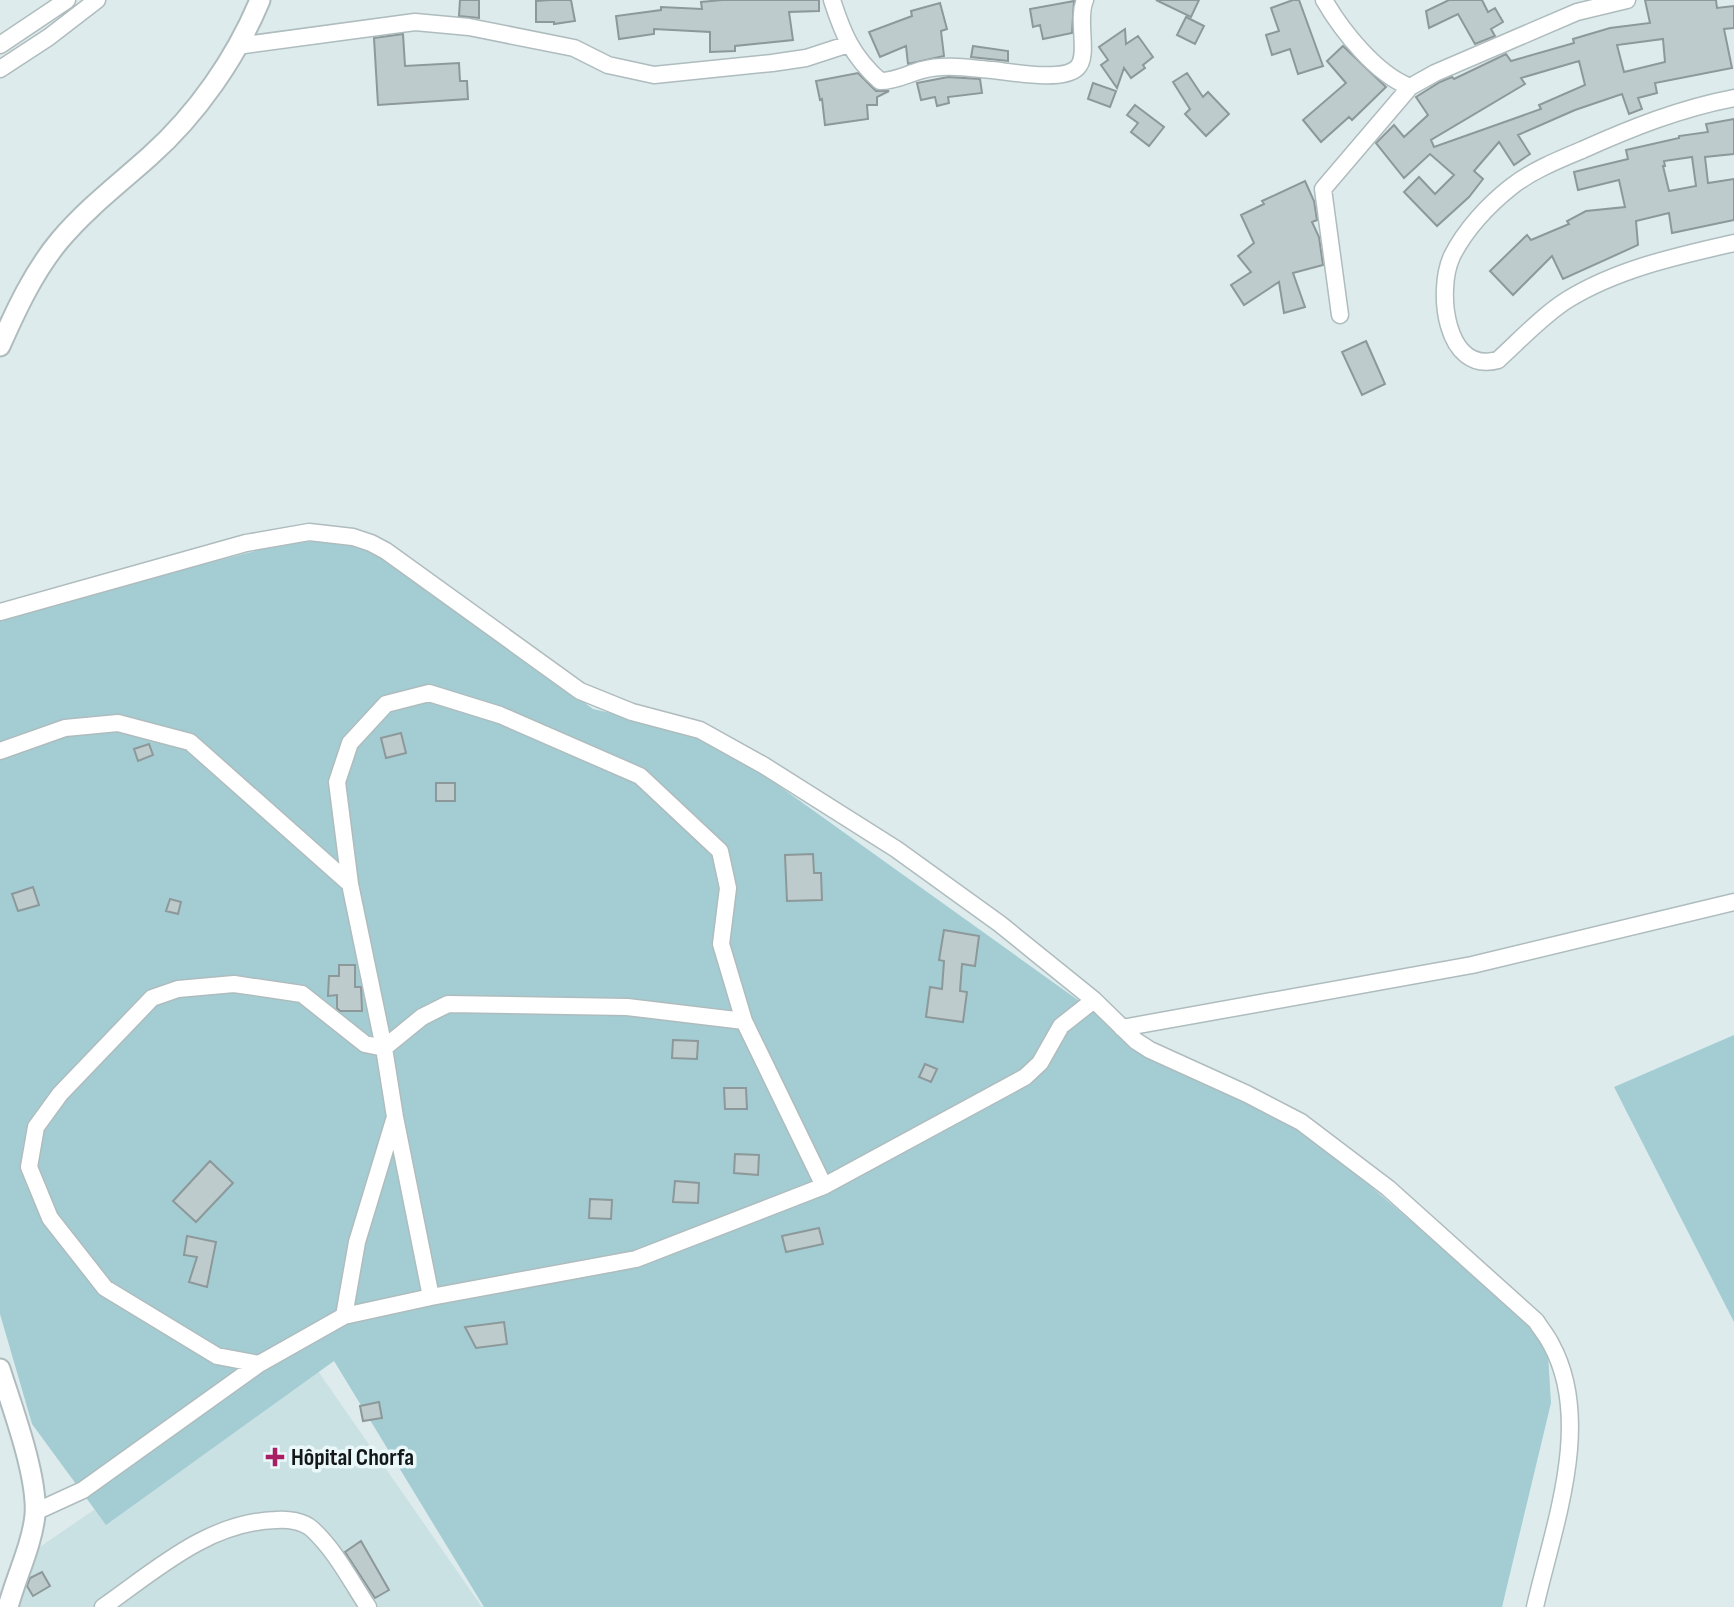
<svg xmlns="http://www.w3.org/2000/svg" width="1734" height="1607" viewBox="0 0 1734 1607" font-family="'Sofia Sans Condensed',sans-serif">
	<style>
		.built { fill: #cae1e4 }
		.green { fill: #a3cdd3 }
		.building { fill: #becbcd; stroke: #8c9899; stroke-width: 2; fill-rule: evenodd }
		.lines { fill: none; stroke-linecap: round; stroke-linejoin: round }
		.minor-casing { stroke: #afbcbe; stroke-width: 19 }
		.major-casing { stroke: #afbcbe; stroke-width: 23 }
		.minor { stroke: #fff; stroke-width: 16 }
		.major { stroke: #fff; stroke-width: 19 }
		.poi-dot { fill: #a71e63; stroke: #ebf8fa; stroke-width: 2.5 }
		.labels { text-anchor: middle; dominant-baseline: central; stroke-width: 7; stroke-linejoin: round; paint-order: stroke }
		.poi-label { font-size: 24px; font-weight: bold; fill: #141819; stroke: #ebf8fa; text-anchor: start }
	</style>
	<rect width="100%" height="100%" fill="#deebed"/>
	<path class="built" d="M311,1361l171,246h-474l23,-54z"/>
	<path class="green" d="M365,541l228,168 115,26 409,293 156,75 274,234 4,66 -49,204h-1018l-150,-246 -228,164 -74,-101 -32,-110v-697l290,-75z
		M1734,1035v287l-120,-235z"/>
	<path class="building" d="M460,0h19v18l-20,-2z
		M550,0h21l4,21 -21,3v-2h-18v-21z
		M722,0h97v11l-30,1 4,28 -58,6v5l-25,1v-20l-56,-3v5l-35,5 -3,-23 45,-6v-3l41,2 -1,-7z
		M1156,0h43l-8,17z
		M1293,0h6l24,66 -25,8 -8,-25 -18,6 -6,-20 13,-4 -8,-23z
		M1449,0h33l6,12 7,-4 8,14 -12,7 4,7 -20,8 -17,-30 -29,14 -3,-17z
		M1645,0h71l1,8 17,-2v22l-10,1 8,39 -77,15 2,10 -19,5 4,11 -13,5 -7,-20 -47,16 -57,25 12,19 -16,11 -15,-23 -25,29 9,8 -14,18 -32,29 -33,-34 15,-15 16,17 19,-19 -24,-21 -26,24 -28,-35 18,-18 10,12 24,-22 -12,-18 24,-15 12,-5 2,2 52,-25 5,7 63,-18 -1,-4 37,-11 40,-5zM1663,39l2,23 -41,10 -7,-27zM1579,61l6,24 -46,20 2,4 -107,38 -3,-7 94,-56 -4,-6z
		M1074,1l-2,32 -29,6 -3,-14 -7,2 -3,-18z
		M940,3l7,26 -6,2 3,25 -36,8 -2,-18 -26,11 -11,-25 43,-16 -1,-5z
		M1186,17l18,9 -9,18 -18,-9z
		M1125,29l1,15 12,-8 15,21 -10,8 2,3 -14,10 -7,-10 -7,20 -16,-23 7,-5 -9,-13z
		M403,34l2,32 54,-3 1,18h7l1,18 -90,6 -4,-67z
		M973,46l35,5v10l-37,-4z
		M1343,46l43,41 -34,33 -3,-3 -28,25 -18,-22 43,-37 -19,-22z
		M858,73l18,18h13l-12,6v8h-10l1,14 -43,6 -3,-26 -2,1 -4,-19z
		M1187,73l16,24 5,-5 21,22 -23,22 -21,-22 5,-5 -17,-27z
		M948,77l32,2 2,14 -34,4 1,6 -12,3 -2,-9 -14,3 -4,-17z
		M1093,83l23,8 -6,16 -22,-8z
		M1135,105l29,22 -15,19 -18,-14 7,-9 -11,-8z
		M1734,119v35l-29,3 3,26 26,-4v41l-62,13 -3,-20 -33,8 2,24 -75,34 -11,-23 -39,39 -23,-24 37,-36 4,5 38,-16 -2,-3 19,-10 39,-4 -6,-27 -41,10 -4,-18 54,-13 -2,-9 53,-12v-2l29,-4 -2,-8zM1692,157l4,29 -27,5 -6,-25h2l-1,-5z
		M1305,181l9,20 3,19 -5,2 7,15 4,28 -30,8 12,34 -21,6 -5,-31 -35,23 -13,-20 20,-13 -13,-16 16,-13 -13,-28 23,-11 -2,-3z
		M1366,341l19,43 -23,11 -20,-43z
		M401,733l5,20 -20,5 -5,-20z
		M149,744l4,11 -15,6 -4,-12z
		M436,783h19v18h-19z
		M813,854l1,19h7l1,27 -35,1 -2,-46z
		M33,887l6,18 -21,6 -6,-17z
		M170,899l11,3 -3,12 -12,-3z
		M944,930l35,6 -4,30 -13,-2 -2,27 7,1 -4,30 -37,-5 4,-30 12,2 2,-28 -5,-1z
		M339,965h16v22h6l1,24h-22l-3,-3v-13l-9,1 1,-20h10z
		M673,1040l25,1 -1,18 -25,-1z
		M925,1064l12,5 -6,13 -12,-5z
		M724,1088h22l1,21h-22z
		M735,1154l24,1 -1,20 -24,-2z
		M210,1161l23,22 -37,39 -23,-21z
		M675,1181l24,2 -1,20 -25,-1z
		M590,1199l22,1 -1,19 -22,-1z
		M819,1228l4,16 -37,8 -4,-16z
		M187,1236l29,6 -9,45 -18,-5 8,-25 -13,-2z
		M504,1322l3,22 -31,4 -11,-21z
		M379,1402l3,16 -19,3 -3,-15z
		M361,1541l28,49 -14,8 -30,-46z
		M42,1572l8,14 -17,10 -6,-10 3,-8z"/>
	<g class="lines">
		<defs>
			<path id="minor" d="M832,0c11,34 20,56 48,81 16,0 27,-7 42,-11 23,-6 46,-2 70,0 20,2 70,12 85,-2 13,-12 -1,-49 8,-68
				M1324,0c18,31 52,74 86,87l25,-14 142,-61 50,-12
				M0,45l67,-45
				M237,46l178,-24 54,5 105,21 34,17 46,10 118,-12 34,-5 43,-14
				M0,69l49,-32 48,-37
				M1734,98c-53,10 -103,30 -152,52 -24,10 -51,21 -71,37 -23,18 -46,43 -59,69 -16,34 -7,119 46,104 22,-20 44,-44 69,-60 50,-31 110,-44 167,-57
				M1340,315l-17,-126 87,-102
				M0,612l246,-69 63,-11 44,5 18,6 15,8 194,140 52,21 68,18 63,35 133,84 104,75 94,76 42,41 14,9 97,44 54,28 87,66 148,133c5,8 11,15 15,23 43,78 2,183 -16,263
				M0,751l65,-23 53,-5 72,19 160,142
				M744,1021l-117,-14 -179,-3 -26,13 -38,31 -19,-4 -63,-50 -68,-10 -56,5 -26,9 -92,96 -24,33 -7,40 21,51 55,70 112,68 42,8 85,-48 87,-19 205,-38 188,-73 201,-109 15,-14 21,-37 33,-26
				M1122,1028l350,-63 262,-63
				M431,1297l-36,-180 -11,-69 -34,-164 -13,-102 13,-39 36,-39 43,-11 71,22 140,61 80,75 8,37 -7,56 23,77 80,165
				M344,1316l13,-74 37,-122
				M35,1512l48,-22 176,-126
				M103,1607c53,-37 105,-85 173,-87 12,-1 27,1 36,9 23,21 39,52 56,78"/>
			<path id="major" d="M0,346c16,-36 34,-75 60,-106 27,-32 60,-57 90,-84 47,-42 86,-98 110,-156
				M0,1369c12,38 38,107 35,146 -3,30 -19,62 -27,92"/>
		</defs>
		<use href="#minor" class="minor-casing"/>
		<use href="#major" class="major-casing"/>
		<use href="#minor" class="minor"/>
		<use href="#major" class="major"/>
	</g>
	<path class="poi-dot" d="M271.5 1446.5h7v7h7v7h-7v7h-7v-7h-7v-7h7z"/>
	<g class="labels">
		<g class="poi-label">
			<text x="291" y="1457">Hôpital Chorfa</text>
		</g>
	</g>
</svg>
